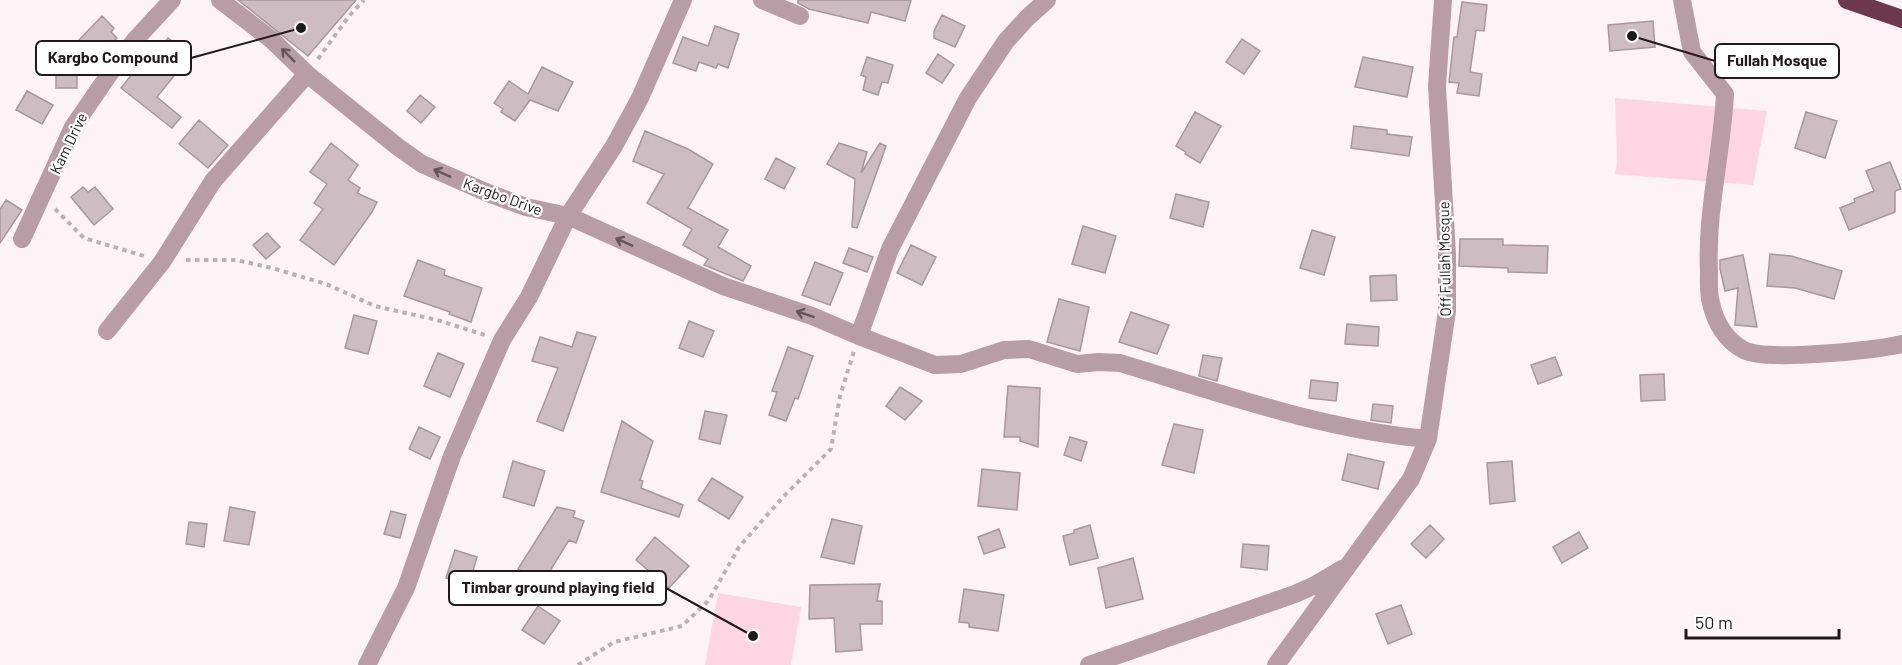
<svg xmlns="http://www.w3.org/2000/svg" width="1902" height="665" viewBox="0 0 1902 665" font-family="Barlow,sans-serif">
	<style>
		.green { fill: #ffd5e3 }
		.building { fill: #cdbcc2; stroke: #a8979d; stroke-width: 1.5 }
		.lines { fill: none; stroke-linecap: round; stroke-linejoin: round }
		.path { stroke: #bab1b4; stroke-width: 4; stroke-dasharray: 4.5 4.5; stroke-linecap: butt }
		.minor { stroke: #b89da6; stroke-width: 18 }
		.highway { stroke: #6d394d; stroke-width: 18 }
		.oneway { stroke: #64555a }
		.labels { text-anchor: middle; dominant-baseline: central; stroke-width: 4.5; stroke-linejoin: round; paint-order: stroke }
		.street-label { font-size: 15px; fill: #201a1c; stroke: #fff }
		.leader { fill: none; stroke: #201a1c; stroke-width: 2 }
		.callout-dot { fill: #201a1c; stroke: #fff; stroke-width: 2 }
		.callout { fill: #fff; stroke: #201a1c; stroke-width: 2 }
		.callout-label { font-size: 16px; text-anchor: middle; font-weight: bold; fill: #201a1c }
	</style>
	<rect width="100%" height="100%" fill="#fdf3f6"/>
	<path class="green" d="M1615,98l152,13 -14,74 -138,-11 2,-10z
		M718,593l83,14 -10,58h-86z"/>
	<path class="building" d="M238,0h118l-48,56z
		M798,0h113l-6,21 -34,-9 -3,11 -59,-14 -11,-6z
		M1462,2l25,3 -3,26 -8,-1 -6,42 12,2 -3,22 -22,-3 2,-10 -10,-1 5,-45h3z
		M942,15l23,11 -10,21 -21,-9v-7z
		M102,16l12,12 -3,4 6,6 -20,21 -19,-18z
		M1653,21l2,26 -45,4 -2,-26z
		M715,26l24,8 -11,34 -10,-4 -2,4 -17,-6 -3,9 -23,-8 10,-26 25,9z
		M168,38l23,17 -34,42 24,20 -9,11 -51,-40 16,-20 4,3z
		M1242,39l18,12 -16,23 -18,-12z
		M938,54l16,11 -12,18 -16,-10z
		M867,57l26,8 -5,18 -6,-1 -4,13 -15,-5 3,-13 -5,-2z
		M1363,57l50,10 -6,30 -52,-10z
		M56,61l21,1v26h-21z
		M542,67l31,15 -15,29 -28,-11 -15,21 -14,-9 2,-3 -9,-6 15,-22 19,13z
		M27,91l26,14 -11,19 -26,-14z
		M420,95l15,12 -14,16 -14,-12z
		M1195,112l26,14 -21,37 -15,-9 1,-2 -10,-6z
		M1806,112l31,9 -12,37 -30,-10z
		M199,120l29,25 -20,23 -29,-24z
		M1354,126l33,4v4l25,3 -3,19 -58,-8z
		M645,131l43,18 25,15 -25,44 40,22 -10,17 33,19 -8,15 -39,-16 4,-6 -25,-14 9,-16 -45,-26 17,-29 -31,-13z
		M331,143l27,22 -10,15 12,8 -3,5 20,9 -5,10 -38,53 -34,-25 23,-31 -9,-6 13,-19 -17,-12z
		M839,143l28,9 -6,21 19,-30 6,3 -29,82 -5,-1 3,-48 -28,-15z
		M776,158l19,10 -11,21 -19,-10z
		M1890,162l11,27 -6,2v21l-46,18 -9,-22 15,-6 -1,-3 20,-8 -8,-20z
		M83,187l5,5 7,-5 18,22 -19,16 -23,-28z
		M1176,194l33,8 -6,25 -33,-9z
		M6,200l16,10 -22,33v-34z
		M1083,226l33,10 -11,37 -33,-9z
		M1312,230l23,7 -11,38 -24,-7z
		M267,233l13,14 -14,12 -13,-14z
		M1460,239h43v6l45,1 -1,27 -39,-1v-4l-49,-2z
		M911,245l25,12 -14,28 -25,-12z
		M849,248l24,9 -6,15 -24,-9z
		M1770,254l21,2 51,15 -8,28 -39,-11 -28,-2z
		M1743,255l3,15 11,57 -22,-2 3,-37 -13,3 -5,-22v-9z
		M418,260l27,10 -1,5 38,13 -11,34 -22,-8 1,-2 -46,-16z
		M815,262l28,11 -13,32 -28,-10z
		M1396,275l1,25 -26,1 -1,-25z
		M1059,299l30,8 -9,44 -33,-9z
		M1131,312l38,13 -12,29 -38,-12z
		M354,315l23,6 -9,33 -23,-6z
		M689,321l25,10 -11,26 -24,-9z
		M1347,324l32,3 -1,19 -33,-2z
		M577,332l19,5 -33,94 -26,-10 21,-53 -26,-7 8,-24 32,10z
		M788,347l25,9 -15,43 -3,-1 -9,23 -17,-6 8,-23 -5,-1z
		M438,353l26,11 -14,33 -26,-11z
		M1203,355l19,3 -5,23 -18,-5z
		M1555,357l7,18 -24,9 -7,-19z
		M1664,374l1,26 -24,1 -1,-26z
		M1311,380l27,3 -2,18 -27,-3z
		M1008,386l32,2 -2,59 -18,-6v-4h-16z
		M900,387l22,14 -17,19 -19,-14z
		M1373,404l20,2 -2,17 -20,-3z
		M705,411l22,4 -7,29 -21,-5z
		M622,421l31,20 -13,39 3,1 -2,7 42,17 -4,12 -78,-25z
		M1174,424l29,6 -9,43 -32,-8z
		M419,427l21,10 -10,22 -21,-10z
		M1070,437l17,5 -6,19 -17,-6z
		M1348,454l36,8 -6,27 -36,-9z
		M513,461l32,10 -11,35 -31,-9z
		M1512,461l3,40 -25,3 -3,-41z
		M982,469l38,4 -3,37 -39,-4z
		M712,478l31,19 -14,22 -31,-19z
		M230,507l25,5 -6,33 -25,-4z
		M557,507l18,4 -2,6 11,4 -8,22 -7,-3 -27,44 -24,-15z
		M391,511l15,4 -6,23 -16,-4z
		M832,519l30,7 -8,38 -33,-7z
		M189,522l18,2 -3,23 -18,-3z
		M1090,525l8,33 -28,7 -7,-29 11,-3v-3z
		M1430,525l14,14 -18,19 -15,-14z
		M999,529l6,18 -21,7 -6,-17z
		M1579,532l9,16 -26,15 -9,-16z
		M655,537l34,29 -20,22 -33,-28z
		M1243,544l26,2 -2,24 -26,-3z
		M455,550l22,7 -8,28 -23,-7z
		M1133,558l10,41 -37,9 -8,-40z
		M880,584l-3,17h5v23h-22l2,26 -26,2 -2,-34 -25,1 1,-34z
		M964,589l40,6 -6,36 -29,-4v-4l-10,-1z
		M1401,605l11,29 -24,10 -12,-30z
		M538,606l22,15 -16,23 -22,-14z"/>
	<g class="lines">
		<path class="path" d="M318,59l31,-43 15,-16
			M55,209l29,29 60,18
			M186,260h50l36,8 54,16 49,22 62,14 48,15
			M578,665l36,-23 68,-16 27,-26 30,-53 44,-50 48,-48 9,-53 14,-45"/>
		<path class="minor" d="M220,0l52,40 35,34 91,73 24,17 66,29 38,14 42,9 155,70 89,30 47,20 76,29 26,-1 43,-14 25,-1 48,15 22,-2 21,1c100,30 203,67 308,76
			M762,0l38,16
			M1682,0l10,52 33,42c-3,59 -19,118 -16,177 0,10 -1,22 2,32 4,19 15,38 33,47 22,12 130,0 158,-6
			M22,239l51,-112 37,-54 25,-33 37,-40
			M107,331l55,-69 51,-81 94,-107
			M859,336l31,-87 78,-151 38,-57 21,-23 20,-18
			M367,665l39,-77 46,-132 50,-116 27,-43 39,-81 46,-70 26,-48 43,-98
			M1089,665l206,-71 20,-9 27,-16
			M1276,665l135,-186 17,-40 19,-128v-57l-10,-168 6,-86"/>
		<path class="highway" d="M1847,0l55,19"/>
	</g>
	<defs><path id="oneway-shaft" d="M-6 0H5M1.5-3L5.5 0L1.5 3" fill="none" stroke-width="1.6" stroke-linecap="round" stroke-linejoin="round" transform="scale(1.5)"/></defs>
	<g class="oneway">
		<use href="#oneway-shaft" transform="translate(288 55) rotate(-135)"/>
		<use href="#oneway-shaft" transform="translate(442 173) rotate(-156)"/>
		<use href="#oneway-shaft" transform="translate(624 242) rotate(-156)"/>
		<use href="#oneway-shaft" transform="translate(805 314) rotate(-162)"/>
	</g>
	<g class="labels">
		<g class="street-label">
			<text transform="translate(68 143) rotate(-64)">Kam Drive</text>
			<text transform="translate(503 196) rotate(20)">Kargbo Drive</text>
			<text transform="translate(1444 259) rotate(-91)">Off Fullah Mosque</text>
		</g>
	</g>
	<path class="leader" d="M301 28L191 58M1632 36L1715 61M753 636L666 588"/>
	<g class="callout-dot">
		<circle cx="301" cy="28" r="6"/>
		<circle cx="1632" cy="36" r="6"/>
		<circle cx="753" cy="636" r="6"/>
	</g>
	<g class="callout">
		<rect x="36" y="41" width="155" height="34" rx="6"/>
		<rect x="1715" y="44" width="124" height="34" rx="6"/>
		<rect x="449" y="571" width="217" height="34" rx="6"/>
	</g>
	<g class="callout-label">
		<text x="113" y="63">Kargbo Compound</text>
		<text x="1777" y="66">Fullah Mosque</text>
		<text x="558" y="593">Timbar ground playing field</text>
	</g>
	<path d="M1686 629v9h153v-9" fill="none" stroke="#201a1c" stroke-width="3"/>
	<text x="1695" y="629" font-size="18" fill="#201a1c" stroke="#ffffff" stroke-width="4.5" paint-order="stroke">50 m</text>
</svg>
